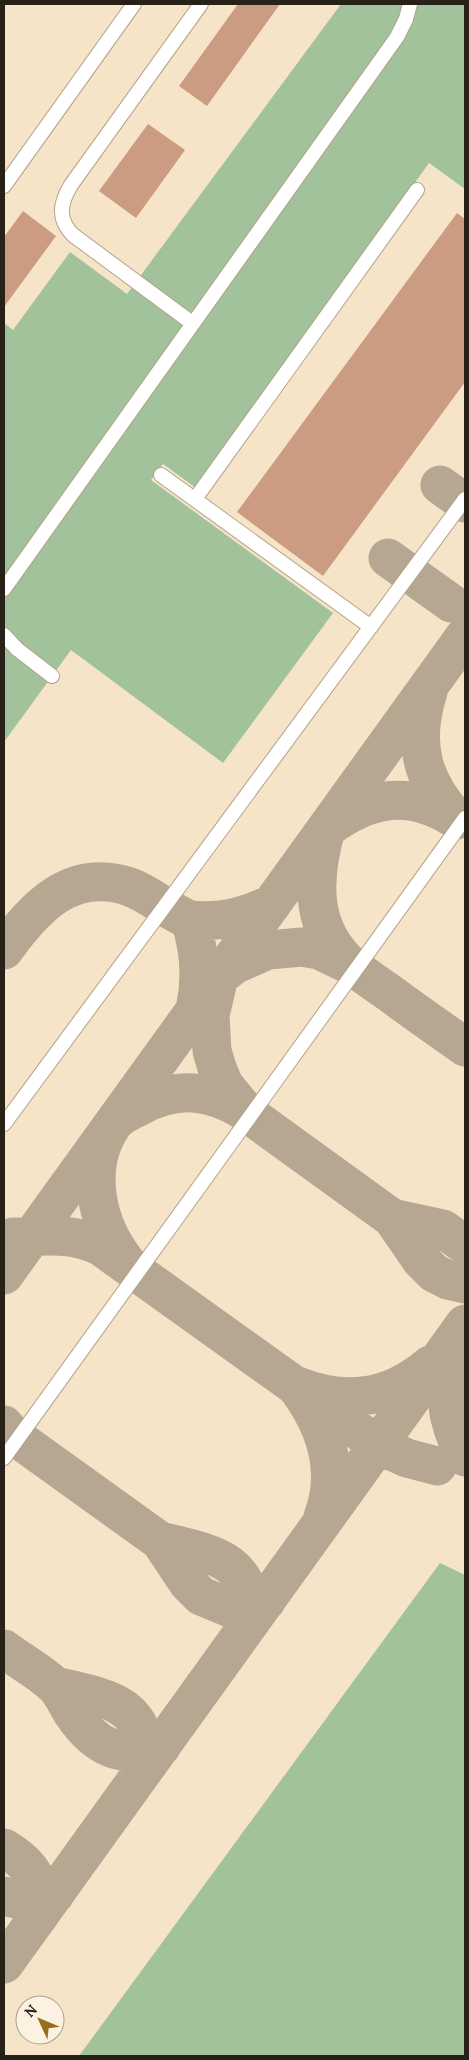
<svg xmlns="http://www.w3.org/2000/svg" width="469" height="2060" viewBox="0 0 469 2060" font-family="Lora,serif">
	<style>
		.green { fill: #a1c29b }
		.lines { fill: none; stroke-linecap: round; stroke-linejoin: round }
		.taxiway { stroke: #b6a792; stroke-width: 39 }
		.building { fill: #cb9b82 }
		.minor-casing { stroke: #b3a288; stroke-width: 16 }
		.minor { stroke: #fff; stroke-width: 14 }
	</style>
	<rect width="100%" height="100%" fill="#f6e4c9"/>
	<path class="green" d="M341,4h124v185l-36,-26 -233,325 -33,-24 -12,16 182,133 -110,150 -152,-113 -67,92v-419l9,7 57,-78 57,42z
		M440,1563l25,12v481h-386z"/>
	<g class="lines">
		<path class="taxiway" d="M440,485l25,18
			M388,558l63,45
			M428,692c-16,50 -7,89 29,127
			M457,820c-47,-31 -87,-24 -131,9 -14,50 -17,101 27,138 12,9 25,18 38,27 24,18 49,35 74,53
			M4,950c31,-43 67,-83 126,-63 21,8 38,24 60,33
			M352,966l-33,-16 -17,-3 -34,3 -34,15 -15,12 -9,38 2,36 5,17 7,17 23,28 145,105 29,42 13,13 14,7 17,4
			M195,1010c7,-32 5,-60 -5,-90 31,3 54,-3 82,-16
			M392,1218l51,11 22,16
			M13,1237c33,0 55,-6 87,9l278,199 29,13 30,8
			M127,1263c-31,-38 -44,-96 -14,-139 5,-7 17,-13 25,-17 39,-21 72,-18 108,5
			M4,1275l461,-639
			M453,1345c-10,43 -9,72 12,112
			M4,1425l10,11 146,105 28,42 13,13 29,12 19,-1 17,-6
			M323,1517c18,-48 2,-93 -28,-132 50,20 94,15 135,-20
			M160,1541c50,12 97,18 89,83
			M4,1649c16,12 35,22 50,36 8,7 13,20 19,29 23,34 48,45 88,33
			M55,1686c51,12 95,16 90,82
			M4,1848c30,18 38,34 35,68
			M4,1896c19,6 32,5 51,-2
			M4,1964l461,-640"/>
	</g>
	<path class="building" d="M238,4h42l-73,102 -28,-20z
		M148,124l37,26 -49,68 -37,-27z
		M23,211l33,25 -52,71v-70z
		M457,213l8,6v163l-142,194 -86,-64z"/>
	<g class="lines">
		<defs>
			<path id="minor" d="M4,186l130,-182
				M192,323l-119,-88c-16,-16 -13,-32 -2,-50l130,-181
				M161,475l210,152
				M195,499l222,-309
				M4,589l393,-552 9,-18 4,-15
				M4,635l13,14 35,27
				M4,1124l461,-625
				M4,1458l461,-640"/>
		</defs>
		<use href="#minor" class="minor-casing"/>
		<use href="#minor" class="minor"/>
	</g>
	<rect width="469" height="2060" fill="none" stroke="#282117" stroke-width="10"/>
	<g transform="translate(40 2020) rotate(314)"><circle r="24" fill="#fdf2e2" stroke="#a89e91"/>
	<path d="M0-4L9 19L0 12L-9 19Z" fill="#966d19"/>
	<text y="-8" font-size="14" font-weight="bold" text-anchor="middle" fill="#282117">N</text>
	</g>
</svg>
